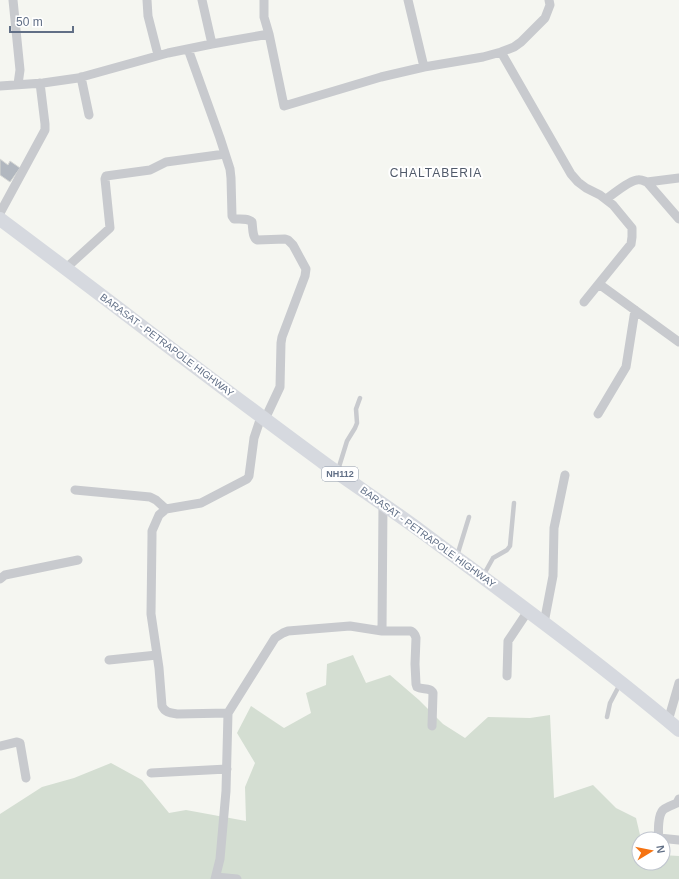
<svg xmlns="http://www.w3.org/2000/svg" width="679" height="879" viewBox="0 0 679 879" font-family="Arial,sans-serif">
	<style>
		.green { fill: #d4ded2 }
		.building { fill: #b1b7bf; stroke: #d6d7d4 }
		.lines { fill: none; stroke-linecap: round; stroke-linejoin: round }
		.service { stroke: #c8cace; stroke-width: 4.5 }
		.minor { stroke: #c8cace; stroke-width: 9 }
		.trunk { stroke: #d6d9df; stroke-width: 14 }
		.labels { text-anchor: middle; dominant-baseline: central; stroke-width: 4; stroke-linejoin: round; paint-order: stroke }
		.shield { fill: #fff; stroke: #909aaa; stroke-width: 1 }
		.shield-label { font-size: 9px; font-weight: bold; fill: #616f86 }
		.street-label { font-size: 10px; fill: #616f86; stroke: #fff }
		.quarter-label { font-size: 12px; letter-spacing: 1px; fill: #505a6a; stroke: #fff }
	</style>
	<rect width="100%" height="100%" fill="#f5f6f1"/>
	<path class="green" d="M353,655l13,28 24,-8 29,25 24,24 22,14 23,-21 42,1 20,-3 4,83 39,-13 23,23 20,10 5,21h-2v24h24v-8l16,1v23h-679v-65l42,-27 32,-9 37,-15 31,17 27,33 17,-3 60,11 -1,-34 10,-24 -18,-30 14,-27 33,22 27,-15 -5,-20 20,-8 1,-21z"/>
	<path class="building" d="M0,159l8,6 2,-4 10,7 -10,14 -10,-7z"/>
	<g class="lines">
		<path class="service" d="M338,470l9,-29 8,-13 2,-5 -1,-14 4,-11
			M457,556l12,-39
			M483,576l10,-18 14,-8 3,-4 4,-43
			M607,717l3,-14 10,-19"/>
		<path class="minor" d="M13,0l7,70 -2,14
			M147,0l1,16 10,39
			M202,0l10,44
			M264,0v17l5,17 15,72 97,-29 43,-10 59,-10 18,-5 13,-5 7,-5 24,-24 5,-13 -1,-5
			M408,0l16,67
			M188,49l32,89 10,31 1,9 1,38 2,3c6,0 14,-1 18,3 1,6 0,15 5,18l28,-1 3,1 5,5 13,24 -1,7 -23,61 -1,6 -1,44 -15,32
			M501,52l70,122 7,8 8,6 14,7 13,10 19,23v9l-1,7 -47,58
			M81,77l8,38
			M0,86l43,-3 35,-5 90,-25 44,-9 57,-10
			M647,182l32,-4
			M606,199c8,-5 22,-18 31,-19 4,-1 7,1 10,2l32,37
			M0,213l45,-83v-6l-5,-41
			M65,269l45,-41 -5,-49 1,-3 44,-6 16,-8 59,-8
			M599,284l80,58
			M598,414l28,-47 9,-57
			M75,490l75,7 6,3 10,9
			M0,579l5,-4 73,-15
			M544,623l9,-47 1,-48 11,-53
			M382,631h29c4,2 4,4 5,7l-1,26 1,20 1,3c5,3 14,0 16,6l-1,33
			M109,660l48,-5
			M507,676l1,-35 20,-30
			M228,713l-50,1c-7,-1 -13,-1 -16,-8l-3,-38 -8,-54 1,-78v-5l7,-16 7,-6 35,-6 46,-24 2,-3 5,-38 7,-21
			M668,721l11,-38
			M0,746l17,-4 3,1 6,35
			M151,773l76,-4
			M679,799l-2,4c-4,2 -10,4 -14,7 -5,5 -5,21 -4,28l20,2
			M216,877l21,2
			M215,879l5,-20 6,-68 2,-78 47,-75 8,-5 5,-2 62,-5 32,5 1,-127"/>
		<path class="trunk" d="M0,219c110,82 217,166 328,247 31,22 63,43 94,66 87,65 174,128 257,198"/>
	</g>
	<g class="labels">
		<rect class="shield" x="322" y="467" width="36" height="14" rx="3"/>
		<g class="shield-label">
			<text x="340" y="474">NH112</text>
		</g>
		<g class="street-label">
			<text transform="translate(167 345) rotate(37)">BARASAT - PETRAPOLE HIGHWAY</text>
			<text transform="translate(428 537) rotate(36)">BARASAT - PETRAPOLE HIGHWAY</text>
		</g>
		<g class="quarter-label">
			<text x="436" y="173">CHALTABERIA</text>
		</g>
	</g>
	<g transform="translate(651 851) rotate(80)"><circle r="19" fill="#ffffff" stroke="#c0c5cf"/>
	<path d="M0-3L7 15L0 10L-7 15Z" fill="#f57312"/>
	<text y="-6" font-size="11" font-weight="bold" text-anchor="middle" fill="#616f86">N</text>
	</g>
	<path d="M10 26v6h63v-6" fill="none" stroke="#616f86" stroke-width="2"/>
	<text x="16" y="26" font-size="12" fill="#616f86" stroke="#ffffff" stroke-width="3" paint-order="stroke">50 m</text>
</svg>
